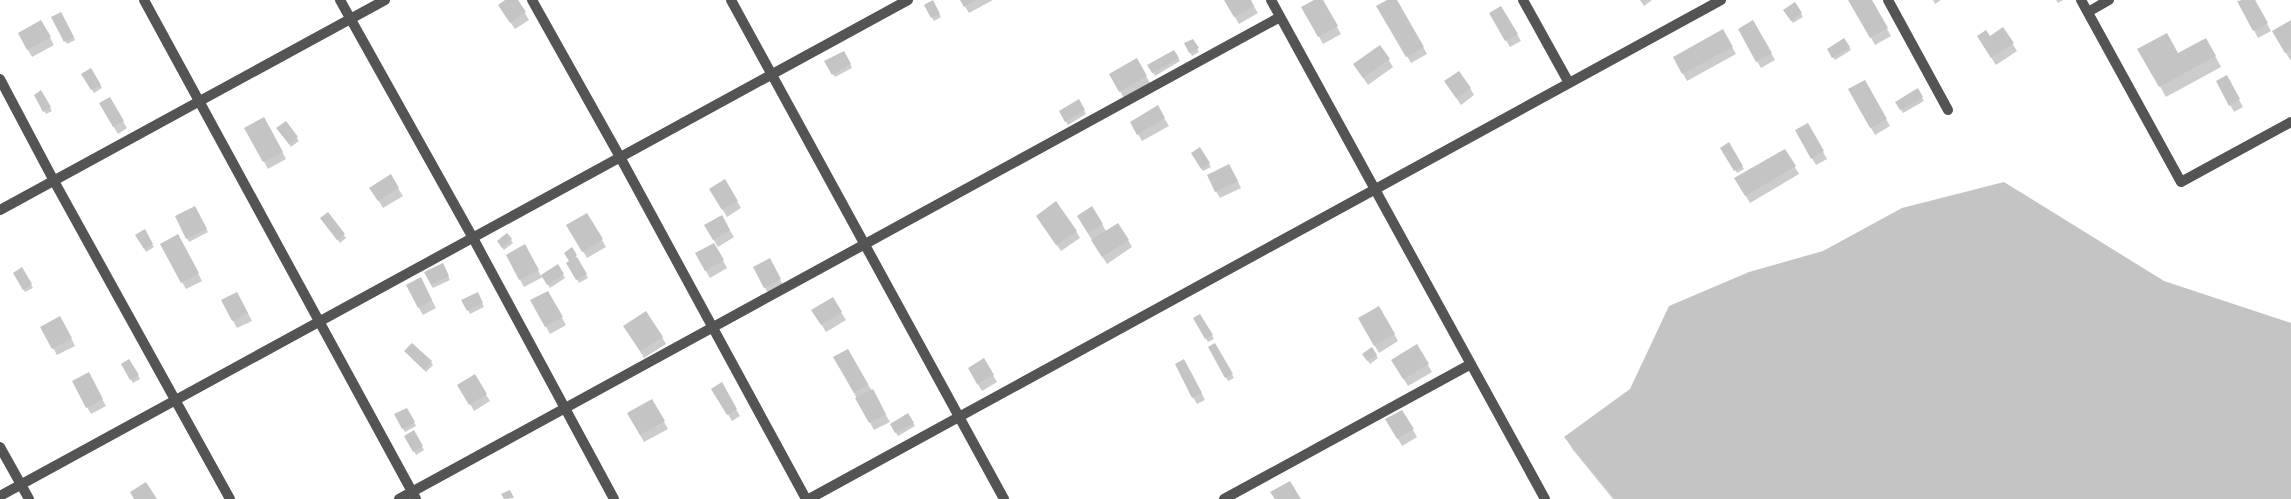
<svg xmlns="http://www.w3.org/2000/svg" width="2291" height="499" viewBox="0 0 2291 499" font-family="'Exo 2',sans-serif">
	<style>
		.shadow { fill: #0003 }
		.building { fill: #c4c4c4 }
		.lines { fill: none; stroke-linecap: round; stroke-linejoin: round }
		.minor { stroke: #545454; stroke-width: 10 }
	</style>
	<rect width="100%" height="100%" fill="#fff"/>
	<path class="shadow" d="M507,0h10l12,20 -14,9 -12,-17z
		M961,0h32l-24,13z
		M1225,0h25l8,13 -19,11z
		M1316,0h6l19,34 -18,10 -20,-37z
		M1389,0h7l31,54 -16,9 -33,-57z
		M1640,0h12l-8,6z
		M1850,0h21l20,36 -16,9z
		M1933,0h8l-6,4z
		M2056,0h7l-5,3z
		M2241,0h14l16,31 -13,7 -19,-37z
		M932,1l9,16 -7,4 -9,-16z
		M1795,4l8,13 -10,6 -8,-13z
		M1501,7l20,34 -11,6 -20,-34z
		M61,13l14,27 -8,4 -14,-27z
		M41,21l13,24 -22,12 -13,-23z
		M1753,21l22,39 -14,8 -22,-39z
		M2291,21v38l-1,1 -16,-29z
		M2003,29l14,22 -21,14 -14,-22z
		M1723,31l13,23 -49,27 -13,-24z
		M1844,39l7,11 -16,10 -7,-11z
		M2206,39l15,28 -55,30 -27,-48 39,5z
		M1193,40l6,12 -7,4 -7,-12z
		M1380,46l13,21 -25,18 -14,-21z
		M1174,51l6,10 -25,15 -6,-10z
		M844,52l8,16 -17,9 -9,-15z
		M1136,59l14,24 -26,15 -14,-24z
		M91,70l11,18 -8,5 -11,-19z
		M2226,76l17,31 -9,5 -17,-31z
		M1864,81l26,45 -15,9 -26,-45z
		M1470,88l4,7 -13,10 -11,-16z
		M1917,89l7,12 -21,12 -7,-11z
		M41,92l11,19 -6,3 -11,-19z
		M109,98l18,30 -9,6 -18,-30z
		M1079,101l7,13 -18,11 -8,-13z
		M1157,107l12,19 -27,15 -11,-19z
		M286,123l13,18 -8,6 -11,-15z
		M1808,125l19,34 -11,6 -20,-34z
		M268,126l18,33 -18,10 -22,-41z
		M1729,144l15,25 -7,4 -15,-25z
		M1200,149l11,18 -8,4 -11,-17z
		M1785,150l14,24 -49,29 -14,-24z
		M1233,172l8,16 -21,10 -4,-7z
		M390,176l13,20 -20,12 -12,-20z
		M725,181l16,27 -14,9 -16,-28z
		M195,207l13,25 -19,10 -13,-25z
		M328,213l18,25 -6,5 -19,-24z
		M587,214l19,33 -19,11 -19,-32z
		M721,216l13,21 -16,10 -13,-22z
		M1041,223l35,8 4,7 -19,13z
		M1082,224h20l4,7 22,9 4,7 -25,17z
		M144,231l10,16 -8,5 -9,-17z
		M507,234l6,9 -9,7 -4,-5z
		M182,242l20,39 -16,8 -4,-7z
		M714,244l13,24 -17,10 -14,-24z
		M572,249l16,29 -9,5 -11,-20 2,-2z
		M1823,252l340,30 128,42v175h-678l-40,-49 -8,-13z
		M529,253l12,23 17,-10 7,12 -15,10 -7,-11 -19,10 -17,-32z
		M773,266l11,21 -15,8 -15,-28z
		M445,268l5,12 -17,8 -2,-3z
		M22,269l11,19 -8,4 -11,-19z
		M424,286l12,22 -13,7 -4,-7z
		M547,292l19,33 -16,9 -18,-33z
		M479,297l5,10 -14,7 -7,-14z
		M832,298l14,22 -20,12 -13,-21z
		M222,300h19l11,21 -15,7z
		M1379,307l19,34 -19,12 -20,-35z
		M1200,315l14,24 -6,3 -14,-23z
		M64,324l11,22 -18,9 -4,-7z
		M629,333l33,4 4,7 -22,14z
		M1215,344l19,34 -6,3 -19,-34z
		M1417,346l15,26 -24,14 -16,-26z
		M848,350l42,72 -16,8 -39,-72z
		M406,351l25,11 2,3 -7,7z
		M1376,355l2,3 -8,6 -4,-6z
		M129,360l11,19 -7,4 -11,-19z
		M984,360l13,22 -15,9 -13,-22z
		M1188,367l17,33 -8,4 -4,-7z
		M88,374l18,32 -15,8 -18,-32z
		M474,376l16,25 -16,10 -15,-26z
		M721,384l19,32 -8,5 -19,-32z
		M652,400l16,29 -24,13 -16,-28z
		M407,409l9,17 -11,6 -10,-17z
		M1402,411l15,26 -15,9 -15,-26z
		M908,415l7,11 -17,10 -7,-11z
		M414,432l10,18 -8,5 -10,-19z"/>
	<path class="building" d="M505,0h13l8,12 -16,11 -12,-18z
		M933,0l7,14 -9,4 -7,-13z
		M960,0h16l-12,7z
		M1224,0h27l3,6 -20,11z
		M1314,0h9l15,26 -20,11 -17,-30z
		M1387,0h10l27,47 -18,10 -30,-51z
		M1848,0h24l16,28 -18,10z
		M2255,0l13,23 -15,8 -16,-30z
		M1795,2l7,11 -11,8 -8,-11z
		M1501,6l17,28 -13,7 -16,-28z
		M61,12l13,25 -10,5 -13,-25z
		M41,20l10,17 -24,13 -9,-17z
		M1753,20l19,33 -16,9 -18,-33z
		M2291,20v30l-6,3 -13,-22z
		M2003,27l11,16 -23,15 -14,-22 9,-6 4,6z
		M1723,29l10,18 -51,27 -9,-17z
		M2167,33l11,20 28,-15 10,18 -57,31 -22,-38z
		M1844,38l6,9 -18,11 -5,-9z
		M1193,39l6,9 -10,5 -5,-10z
		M1380,45l10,14 -27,19 -10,-14z
		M1174,50l5,8 -27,15 -5,-8z
		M844,51l7,13 -19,11 -8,-14z
		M1137,58l10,18 -28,16 -10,-18z
		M91,68l10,17 -10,5 -10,-16z
		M1459,71l12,17 -15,10 -12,-17z
		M2227,75l13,24 -11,7 -13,-25z
		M1865,80l22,39 -17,9 -22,-39z
		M1918,88l5,9 -23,13 -5,-8z
		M41,90l10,17 -8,5 -9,-17z
		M110,97l14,24 -11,6 -14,-24z
		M1079,99l6,11 -20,12 -6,-11z
		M1158,105l7,13 -28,17 -7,-13z
		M264,117l19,35 -20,10 -19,-34z
		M286,121l12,16 -9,7 -13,-16z
		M1808,123l16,28 -13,8 -16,-29z
		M1729,142l14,24 -9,5 -14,-23z
		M1200,147l10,16 -9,6 -10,-16z
		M1785,149l11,17 -51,30 -11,-18z
		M1229,164l9,17 -23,11 -8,-17z
		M391,174l8,14 -21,13 -9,-13z
		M725,179l13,22 -16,9 -13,-21z
		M2004,182l160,99 127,42v176h-676l-51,-62 66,-48 39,-83 80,-34 74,-21 79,-43z
		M1056,201l21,30 -21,14 -20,-29z
		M195,206l12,23 -21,10 -11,-23z
		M1092,206l11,18 -15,9 -11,-17z
		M328,212l17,22 -8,6 -17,-22z
		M587,213l16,26 -21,13 -16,-27z
		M722,215l8,15 -17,10 -9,-15z
		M1118,223l11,17 -27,17 -11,-17z
		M145,229l8,15 -9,5 -9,-14z
		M507,233l5,6 -10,9 -5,-7z
		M178,234l21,39 -18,10 -21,-39z
		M714,243l10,17 -19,11 -10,-18z
		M525,244l14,26 -20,10 -13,-25z
		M572,247l5,8 -5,4 5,-2 10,17 -11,6 -10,-17 3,-2 -5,-8z
		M770,258l11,21 -17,9 -11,-21z
		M443,263l6,13 -18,9 -7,-13z
		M558,264l6,10 -17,11 -6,-10z
		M22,267l10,17 -9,6 -10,-17z
		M421,277l11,23 -14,8 -12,-23z
		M548,291l15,26 -18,10 -15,-27z
		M237,292l11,21 -16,8 -11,-21z
		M478,292l5,11 -16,8 -6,-11z
		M833,297l9,15 -21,13 -10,-15z
		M1379,306l16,28 -21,12 -16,-28z
		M646,311l17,26 -23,14 -17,-25z
		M1200,314l13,21 -8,4 -12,-21z
		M60,316l12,22 -20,11 -12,-22z
		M412,343l20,18 -8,9 -20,-19z
		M1215,343l18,31 -8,4 -17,-31z
		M1417,344l12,20 -26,15 -12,-19z
		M1372,347l5,8 -10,6 -5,-7z
		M848,349l20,35 -14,9 -21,-36z
		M984,358l10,17 -17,9 -9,-16z
		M129,359l10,16 -9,5 -9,-16z
		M1184,359l18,34 -10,5 -17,-34z
		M89,372l14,27 -17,9 -14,-27z
		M475,374l12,20 -18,11 -12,-20z
		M722,382l15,27 -10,6 -16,-26z
		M873,389l13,25 -17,9 -14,-25z
		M652,399l13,22 -25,14 -13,-22z
		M407,408l8,14 -13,7 -8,-15z
		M1402,410l12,19 -17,10 -12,-20z
		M908,413l6,10 -19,10 -5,-9z
		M414,430l9,16 -10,6 -9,-16z
		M1290,481l11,18h-26l-5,-7z
		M146,482l11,17h-23l-4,-7z
		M510,490l4,8 -10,1 -3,-5z"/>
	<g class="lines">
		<path class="minor" d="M144,0l272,499
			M340,0l133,238 141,261
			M532,0l88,157 186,342
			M731,0l273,499
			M1271,0l274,499
			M1523,0l46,83
			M1888,0l60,110
			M2081,0l100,182 110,-60
			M2088,12l21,-12
			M0,79l54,102 176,318
			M0,210l385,-210
			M0,447l29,52
			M0,496l908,-496
			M399,499l881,-482
			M809,499l912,-499
			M1224,499l247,-135"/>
	</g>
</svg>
